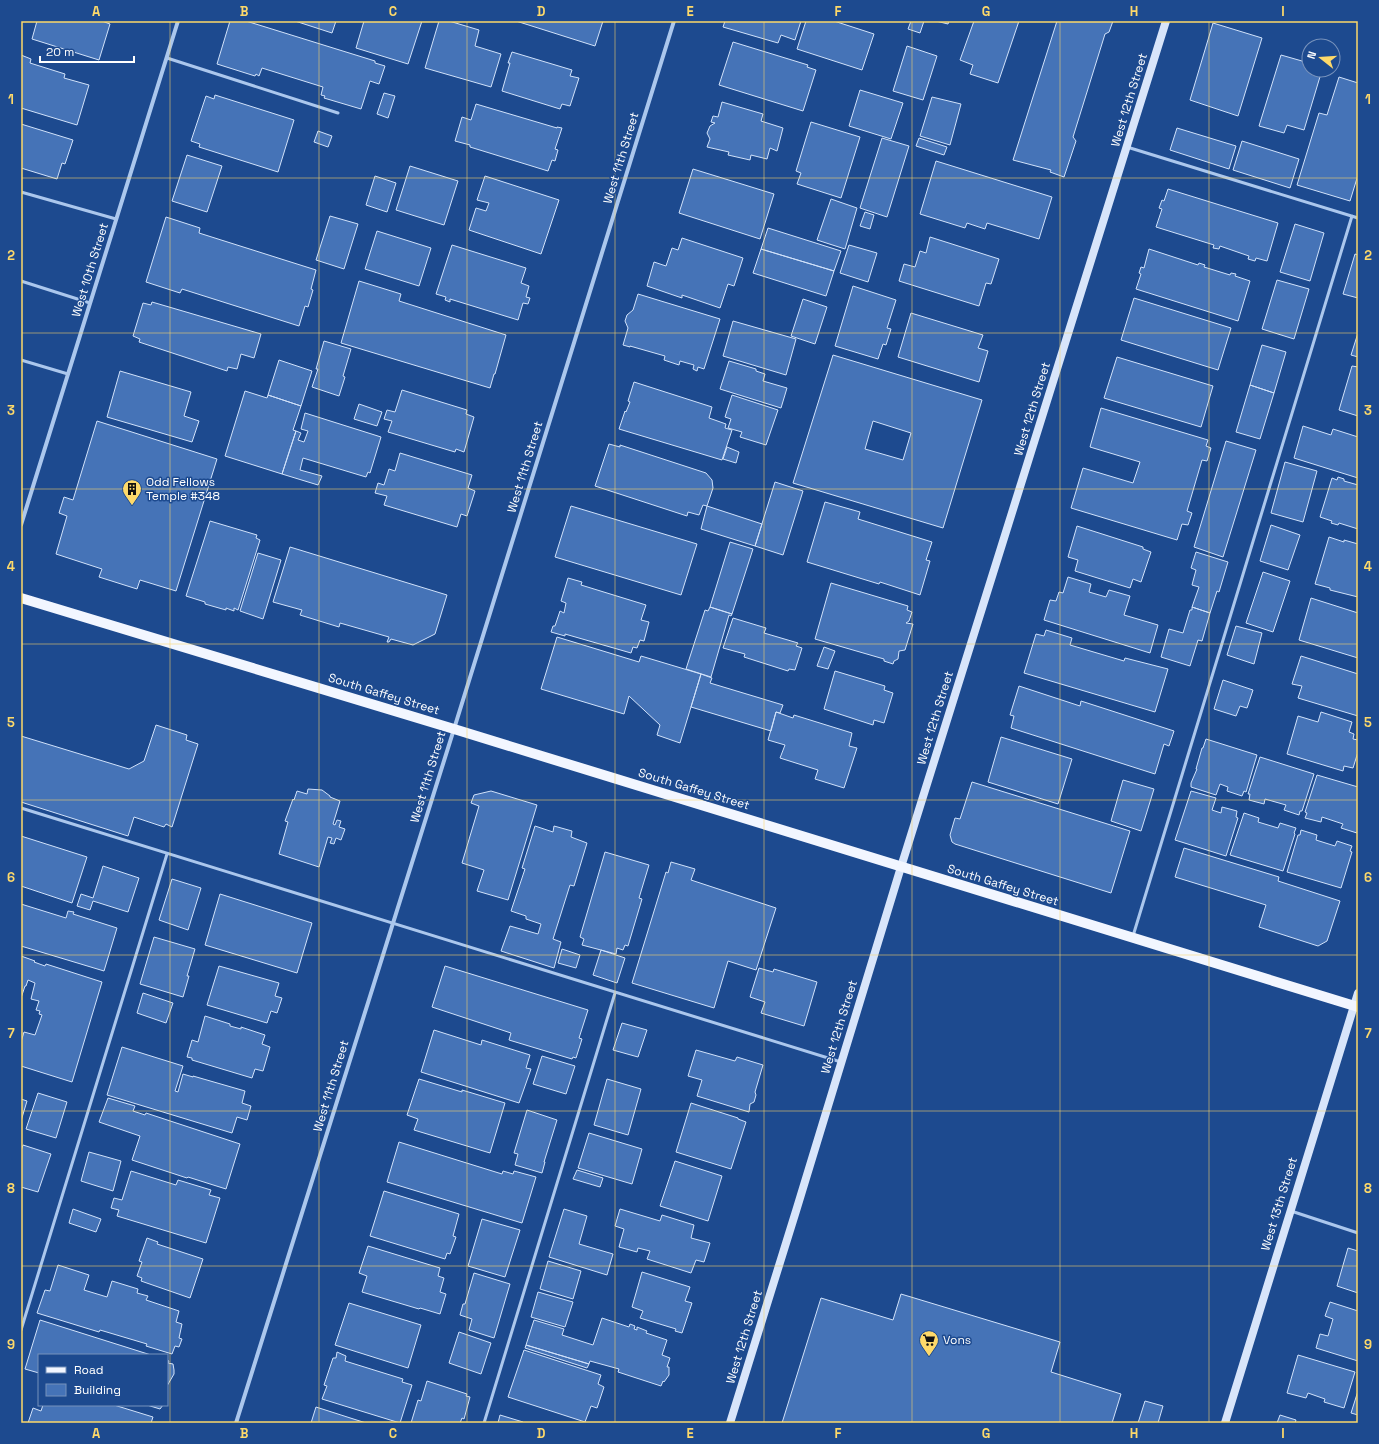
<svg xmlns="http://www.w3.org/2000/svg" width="1379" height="1444" viewBox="0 0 1379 1444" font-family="'Space Grotesk',sans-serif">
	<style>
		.building { fill: #4573b7; stroke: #d1e2fa; fill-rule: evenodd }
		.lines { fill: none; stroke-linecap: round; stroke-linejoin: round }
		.lane { stroke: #abc7ed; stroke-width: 3 }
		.street { stroke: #abc7ed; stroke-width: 4 }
		.secondary { stroke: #d8e5fa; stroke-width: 8 }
		.primary { stroke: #f2f6ff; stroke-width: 10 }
		.grid { fill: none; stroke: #fdd96a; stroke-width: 1; stroke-opacity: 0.55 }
		.labels { text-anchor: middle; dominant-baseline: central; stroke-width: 3; stroke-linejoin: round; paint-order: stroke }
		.street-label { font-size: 12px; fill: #fff; stroke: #1d4a8f }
		.poi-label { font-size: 12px; fill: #fff; stroke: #1d4a8f; text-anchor: start }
		.neatline { fill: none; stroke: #fdd96a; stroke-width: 1.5 }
		.grid-label { font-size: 13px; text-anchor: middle; font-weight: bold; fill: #fdd96a }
	</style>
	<rect width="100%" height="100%" fill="#1d4a8f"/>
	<path class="building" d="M37,21h65l8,3 -11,36 -67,-21z
		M230,21h16l129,40v2l10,3 -6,18 -9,-3 -9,28 -37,-11 1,-2 -4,-1 2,-8 -61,-19 -3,8 -3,-2 -1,2 -38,-12z
		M295,21h41l-4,12z
		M364,21h58l-14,43 -52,-16z
		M439,21h10l30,9 -4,16 26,8 -10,33 -66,-19z
		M516,21h87l-8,25z
		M725,21h76l-6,19 -14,-5 -3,8 -55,-16z
		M806,21h28l40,13 -12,36 -65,-21z
		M911,21h13l-4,12 -12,-4z
		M936,21h13l-1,3z
		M974,21h45l-21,62 -28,-9 3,-9 -13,-5z
		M1057,21h56l-4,11 -4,2 -32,103 3,4 -12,36 -14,-5 1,-2 -38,-10z
		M1213,23l49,15 -24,78 -48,-16z
		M733,42l75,23 -1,2 9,3 -13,41 -84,-26z
		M907,46l30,10 -14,44 -30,-9z
		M512,52l60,18 -2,6 9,2 -9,28 -8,-2 -2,5 -58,-18 8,-28h-2z
		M21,55l10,4 -1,4 35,11 -1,4 25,7 -12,40 -56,-17z
		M1281,55l28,8v7h13l-18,60 -17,-5 -3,8 -25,-7z
		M1339,77l19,6v92l-8,26 -53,-16 22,-72 8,2z
		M860,90l43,13 -12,36 -42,-13z
		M384,93l11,3 -7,22 -11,-4z
		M215,95l79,25 -16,52 -79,-25 1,-3 -9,-3 15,-45 8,3z
		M932,97l29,7 -11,41 -30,-9z
		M722,102l41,12 -2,7 22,7 -6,23 -7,-3 -3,11 -16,-4 -1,5 -22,-5 1,-3 -22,-5 3,-8 -3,-6 3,-7 5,-3 -4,-1 2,-6 5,1z
		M476,104l81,24v-1l5,1 -7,21 3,1 -3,11 -3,-1 -4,11 -78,-24v-2l-15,-4 7,-24 9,3z
		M811,122l49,15 -19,61 -44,-14 4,-11 -5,-2z
		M21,124l52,16 -8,24 -3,-1 -5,16 -36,-11z
		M1177,128l59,18 -7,23 -59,-19z
		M318,131l14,5 -4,11 -14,-5z
		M882,138l27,8 -22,71 -27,-9z
		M919,138l28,9 -3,8 -28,-9z
		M1242,141l57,18 -9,29 -57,-18z
		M187,155l35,11 -15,46 -35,-11z
		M936,161l116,36 -13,42 -52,-16 -2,6 -18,-6 -2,5 -45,-14z
		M410,166l48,15 -14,44 -48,-15z
		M693,169l81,25 -14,45 -81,-26z
		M375,176l21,7 -9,29 -21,-7z
		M485,176l74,24 -18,54 -72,-24 7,-22 10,3 3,-8 -12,-3z
		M1168,189l110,34 -11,38 -11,-3 -1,3 -7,-2 1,-3 -29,-10 -1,3 -6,-1 1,-3 -58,-18 6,-18 -3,-1 3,-8 2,1z
		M831,199l26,9 -12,41 -28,-9z
		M865,212l9,3 -4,14 -10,-3z
		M330,216l28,8 -14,45 -28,-9z
		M166,217l34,11 -1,5 117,37 -5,19 2,1 -5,17 -3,-1 -6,20 -117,-37 -2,4 -34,-11z
		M1295,224l29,9 -14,48 -30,-9z
		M768,228l73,23 -7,20 -73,-22z
		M377,231l54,17 -12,38 -54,-17z
		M930,237l69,22 -8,25 -5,-1 -7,23 -80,-25 5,-17 11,3 5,-16 6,2z
		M682,238l61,20 -9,28 -6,-2 -8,24 -38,-13v3l-35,-12 7,-24 12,4 6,-18 6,2z
		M452,245l74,23 -5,15 8,3 -3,11 4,1 -2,6 -5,-1 -5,17 -68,-21v3l-5,-2 1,-3 -10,-3z
		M849,245l28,8 -9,29 -28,-9z
		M761,249l73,22 -8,25 -73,-23z
		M1149,249l49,16 1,-2 6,2 -1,2 26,8 1,-2 5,1 -1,2 15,5 -12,40 -102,-32 5,-15 -2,-1 2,-6 3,1z
		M1355,254l3,1v43l-15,-4z
		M1277,280l32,9 -15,50 -32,-10z
		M359,281l42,13 -2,7 107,34 -11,39h-1l-4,14 -149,-45z
		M853,286l43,14 -9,28 4,1 -5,16 -3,-1 -5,15 -43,-13z
		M638,294l82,25 -16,50 -6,-2 -1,4 -4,-2 1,-4 -14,-4 -1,4 -15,-5 1,-4 -35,-10v1l-7,-2 5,-17 -3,-7 2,-6 6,-5z
		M1134,298l97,30 -13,42 -97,-30z
		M803,299l24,8 -12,37 -24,-8z
		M152,302l109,32 -7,24 -13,-4 -4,15 -9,-2 -1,4 -88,-29 1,-3 -7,-3 10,-33 8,2z
		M911,313l72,22 -5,13 10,3 -9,31 -81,-25z
		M733,321l63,18 -10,36 -63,-19z
		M1358,333v24l-7,-2z
		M324,341l27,8 -8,27 2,1 -6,19 -27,-9 6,-18h-2z
		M1262,345l24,7 -12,41 -24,-8z
		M833,355l149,45 -39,128 -150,-45zM873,421l38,12 -8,27 -38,-11z
		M1117,357l96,29 -12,41 -97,-29z
		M279,360l33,11 -11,35 -33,-11z
		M729,361l27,8v2l9,3 -2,7 24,7 -6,20 -61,-19z
		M1352,366l6,1v49l-19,-6z
		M120,371l71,21 -7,24 15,5 -7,21 -85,-25z
		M634,382l78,25 -3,11 17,6 -1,4 7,2 -10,30 -103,-31 6,-18 1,1 4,-10 -2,-1z
		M1250,385l24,8 -14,46 -24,-7z
		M402,390l65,20 -1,4 8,3 -10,35 -8,-3 -1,3 -67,-20 4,-11 -8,-2 3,-9 8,2z
		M245,391l22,7 1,-3 33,11 -8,24 3,1 -14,43 -57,-18z
		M732,395l46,15 -12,35 -26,-8 2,-5 -14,-4 3,-9 -6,-2z
		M359,404l23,8 -5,14 -23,-7z
		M1101,408l107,32 -2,6 5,2 -4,13 -5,-1 -15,51 5,2 -4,12 -6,-1 -5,16 -106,-32 12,-40 50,15 7,-21 -50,-15z
		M305,413l76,24 -11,36 -2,-1 -2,5 -63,-19 -3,12 22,6 -4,9 -36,-11 14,-43 5,2 -3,7 6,2 4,-11 -7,-2z
		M97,421l120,38 -41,132 -36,-11 -3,9 -38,-12 3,-8 -46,-15 11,-38 -8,-3 5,-16 9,3z
		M1303,426l28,9 2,-6 25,8v41l-64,-20z
		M1226,441l30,9 -33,107 -29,-10z
		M609,444l11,3v-2l86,28 6,7 1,8 -6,18 -4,-1 -4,10 -11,-3 -1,4 -92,-30z
		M727,447l12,5 -3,11 -13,-4z
		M400,453l72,22 -4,13 7,3 -8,25 -6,-2 -4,13 -73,-22 3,-9 -12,-3 3,-10 6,2 5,-16 6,2z
		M1285,462l32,9 -14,51 -32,-9z
		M1338,477l6,2v2l14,4v44l-19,-6 -1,2 -7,-2 1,-2 -12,-4 12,-39 5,2z
		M775,482l28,9 -20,64 -28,-9z
		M825,502l35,10 -2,7 74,23 -6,18 4,1 -10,34 -40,-13 -1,2 -72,-22z
		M571,506l126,38 -16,51 -126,-38z
		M707,506l55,18 -7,22 -54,-17z
		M210,521l47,14 -1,3 4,2 -22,70 -4,-2v3l-8,-3v2l-21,-6v-2l-19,-6z
		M1271,525l29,10 -12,35 -28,-9z
		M1077,526l66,21v2l8,3 -10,30 -8,-3 -3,9 -55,-17 3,-11 -10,-3z
		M1329,537l15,5v-2l14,4v53l-28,-7v-2l-15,-4z
		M730,542l23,7 -21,65 -22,-7z
		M290,547l157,48 -12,39 -22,11 -22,-6 -2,3h-2l2,-5 -49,-14 -1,4 -39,-12 2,-5 -29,-8z
		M1196,552l32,10 -9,30 -2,-1 -7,22 -18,-6 7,-20 -7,-2 4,-15 -5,-2z
		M258,553l23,7 -18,59 -23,-8z
		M1263,572l27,9 -17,51 -27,-9z
		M1068,577l23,7 -2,8 17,5 3,-7 21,6 -6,19 34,10 -8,28 -106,-33 6,-20 6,1 3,-9 4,1z
		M568,578l14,4 -1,3 65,20 -5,15 8,2 -5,19 -4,-1 -3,8 -4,-1 -2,6 -66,-19v2l-14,-4 2,-6h2l5,-15 4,2 2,-10 -5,-2z
		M831,583l77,23 -1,4 5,2 -3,9 -3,2 7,1 -8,26 -6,1 -1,8 -4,2 -1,3 -9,-3v-2l-69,-20z
		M1311,598l47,15v45l-59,-18z
		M710,607l22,7 -1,2 -2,-1 -18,62 -25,-8 19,-59 3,1z
		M1192,607l18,6 -8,28 -4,-1 -8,26 -29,-9 8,-28 14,4 7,-23h2z
		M733,618l33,10 -2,5 34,10 -2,3 6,2 -7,22 -6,-1 -1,2 -44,-14 1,-3 -22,-6z
		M1236,626l26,7 -8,31 -27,-9z
		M1046,630l26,8 -2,7 54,16 1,-3 43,11 -13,43 -131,-39 12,-39 8,2z
		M557,637l82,25 2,-6 60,18 -21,69 -23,-8 3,-10 -31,-29 -5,18 -83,-25z
		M824,647l11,4 -7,18 -11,-3z
		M1301,656l57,18v42l-60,-18 4,-12 -10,-2z
		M835,671l50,15 -1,4 9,3 -9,30 -10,-3 -1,5 -49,-16z
		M701,674l11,4 -2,5 73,22 -3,8 -4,-1 -5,19 -80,-24z
		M1223,680l30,10 -6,18 -7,-2 -4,10 -22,-7z
		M1019,686l61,20 1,-5 93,30 -5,15 -5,-2 -9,30 -144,-46 3,-12 -4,-1z
		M776,712l17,6 1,-3 58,18 -3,13 8,2 -13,40 -29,-9 3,-9 -38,-12 5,-13 -17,-5z
		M1321,712l31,10 -3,10 5,2 -1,5 5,1v12l-5,16 -9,-2 -1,5 -56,-17 11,-38 20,6z
		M156,725l31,10 -1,5 12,4 -26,83 -6,-3 -2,3 -30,-10 -6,19 -107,-34v-66l108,33 15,-8z
		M1001,737l71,22 -14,45 -70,-22z
		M1206,739l51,16 -11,37 -2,-1 -2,5 -15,-5 1,-4 -8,-3 -4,11 -25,-8v-4l6,-14h-1l6,-21h1z
		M1260,757l54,17 -12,37h-2l-1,4 -15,-5 2,-5 -21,-6 -1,5 -15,-4 1,-6h-2z
		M1317,775l41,12v41l-1,5 -16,-5 2,-4 -21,-7 -1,5 -16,-4 2,-5 -2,-1z
		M1123,780l31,9 -13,42 -30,-10z
		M972,782l158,49 -19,62 -156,-49 -3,-2 -2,-7 5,-17 5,1z
		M308,789l14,1 8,6v1l10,4 -7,23 2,1 2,-5 4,1 -2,6 6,2 -4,11 -5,-2 -2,6 -4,-1 2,-5 -4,-1 -9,30 -40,-13 9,-32 -3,-1 8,-22 1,1 3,-9 10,3z
		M491,791l46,14 -29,95 -31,-9 7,-21 -22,-7 17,-57 -8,-3 3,-8z
		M1191,791l25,7 -4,12 9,3 1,-6 15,4 -1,6 2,1 -12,38 -51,-16z
		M1244,813l15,5 -1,4 20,6 2,-5 16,5 -2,5 1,1 -12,37 -53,-16z
		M535,826l18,6 1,-6 18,5 -1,6 16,6 -13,43 -4,-1 -17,54 8,3 -7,26 -53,-17 9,-25 28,8 3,-10 -15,-5v-3l-15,-5 14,-42 -3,-1z
		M1301,830l16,5 -1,5 19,6 2,-5 15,5 -2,5 2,1 -11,36 -54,-16 11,-37h2z
		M21,836l66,21 -15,46 -51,-17z
		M1184,848l95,29 -1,4 62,20 -13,40 -9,5 -59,-19 7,-22 -91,-28z
		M605,852l44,13 -10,33 3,1 -14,47 -3,-1 -2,5 -6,-2 -1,6 -34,-9 2,-6 -4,-2z
		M671,862l24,7 -4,11 85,28 -20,62 -28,-9 -14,47 -82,-25 34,-111 2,1z
		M103,866l36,12 -11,34 -35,-11 -3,9 -13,-4 4,-12 12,4z
		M172,879l29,9 -13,42 -29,-10z
		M220,894l92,29 -15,50 -92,-28z
		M21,904l45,14 2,-7 6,1 -1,2 44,14 -13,43 -83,-25z
		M154,937l41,12 -8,27h2l-6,21 -43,-13z
		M562,949l18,6 -4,13 -18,-5z
		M601,950l24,8 -8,25 -24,-8z
		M21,956l14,5 -1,1 11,4 1,-2 56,18 -30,100 -51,-16v-24l3,-10 11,3 7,-20 -3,-1 1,-3 -4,-1 3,-9 -8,-2 4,-16 -7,-3 -2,6h-1l-4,12z
		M219,966l60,17 -4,13 7,2 -5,15 -6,-2 -4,12 -60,-18z
		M445,966l143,44 -9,28 3,1 -6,19 -3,-1 -1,2 -63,-19 2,-7 -79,-26z
		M759,968l14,4 1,-3 43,13 -13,44 -43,-13 4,-11 -15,-5z
		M143,993l30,10 -7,20 -29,-10z
		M205,1016l25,8v2l11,3v-2l24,8 -3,9 8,3 -7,24 -8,-2 -3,9 -60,-18v-2l-5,-1 5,-17 6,2z
		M622,1023l25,7 -9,27 -25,-7z
		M434,1030l47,15 1,-5 48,15 -4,13 5,1 -12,34 -98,-31z
		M122,1047l61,19 -8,25 3,1 5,-18 10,3v-1l52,15 -3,12 9,3 -4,14 -10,-3 -5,16 -125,-38z
		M696,1050l39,11 2,-4 26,8 -8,27 1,3 -2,7 -4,2 -1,8 -52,-16 5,-16 -14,-4z
		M542,1056l33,10 -9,28 -33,-10z
		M419,1079l43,13v-2l43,13 -15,50 -76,-23 4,-11 -11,-4z
		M607,1079l34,10 -13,46 -34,-10z
		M38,1093l29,9 -11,36 -30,-9z
		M108,1098l27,8 -2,5 12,4 1,-2 94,31 -14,45 -38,-12 -1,1 -55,-18 8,-24 -41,-14z
		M21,1099l6,2 -6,20z
		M691,1103l47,15v1l8,3 -15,47 -55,-17z
		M527,1110l30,10 -13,42h1l-3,11 -27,-8 3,-11 -4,-1z
		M589,1133l53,16 -10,35 -54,-16z
		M399,1142l103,32 1,-3 10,3 1,-3 22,6 -14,46 -135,-41z
		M23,1145l28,9 -13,38 -17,-5v-36z
		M89,1152l32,9 -8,30 -32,-10z
		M675,1161l47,15 -14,45 -48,-15z
		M577,1170l26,8 -3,9 -27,-8z
		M131,1171l45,14 2,-5 33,10 -2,5 11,3 -14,45 -89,-27 2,-6 -8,-2 3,-10 8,2z
		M384,1191l75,23 -6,22 3,1 -6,17 -3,-1 -2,6 -75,-23z
		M73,1209l28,10 -5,13 -27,-9z
		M564,1209l23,7 -8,28 34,10 -6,21 -58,-18z
		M620,1209l40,12 2,-6 32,10 -3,13 19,5 -6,19 -8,-2 -5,13 -44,-14 3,-8 -12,-3 -1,4 -18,-5 5,-18 -9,-3z
		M482,1219l38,11 -15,47 -37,-11z
		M147,1238l11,4 -1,2 46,15 -13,39 -49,-17 1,-3 -5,-2 5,-14 -3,-1z
		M368,1246l72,22 -2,8 6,2 -4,14 6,2 -6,20 -20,-6 -1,1 -57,-17 5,-16 -8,-3z
		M1348,1248l10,3v42l-21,-7z
		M548,1261l33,10 -8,28 -33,-10z
		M58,1265l31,10 -5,15 23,7 5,-16 26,8 -1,4 11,3 -2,4 33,11 -3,11 6,2 -3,14 3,1 -3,8 -4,-1 -3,8 -26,-8 1,-2 -47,-14 -1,2 -62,-19 8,-23 5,1z
		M642,1272l48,15 -5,14 7,2 -10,30 -7,-2 1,-2 -36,-11 3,-7 -11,-4z
		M474,1273l36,11 -16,54 -25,-8 3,-11 -12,-4 3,-11h2z
		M538,1292l35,10 -8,25 -34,-10z
		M901,1294l159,48 -9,30 70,22 -9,29h-330l39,-125 72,22z
		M1330,1302l28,9v50l-42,-13 4,-14 8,2 5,-17 -8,-3z
		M349,1303l72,22 -13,43 -73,-23z
		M602,1318l27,9 1,-3 5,2 -1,3 3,1v-3l10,4 -1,2 21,7 -5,15 8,3 -3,9h2v8l-5,7 -1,-1 -2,5 -43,-14 1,-3 -29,-8 -1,3 -63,-19 8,-25 30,9 -2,6 31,10z
		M40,1320l111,35h-112v18l-14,-4z
		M459,1332l32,11 -10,31 -32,-11z
		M526,1345l63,19 -2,4 -62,-20z
		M524,1350l77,25 -3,9 6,3 -7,21 -6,-2 -6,16 -77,-25z
		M337,1352l9,4 -1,5 58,18 -1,3 10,3 -12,38 -78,-24 5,-13 -3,-1 9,-27h3z
		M1298,1355l57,17 -11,36 -20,-6 1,-3 -17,-6 -2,5 -19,-5z
		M167,1360l2,1 -1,2 5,1 1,6v4l-7,12z
		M427,1381l40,13 -1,2 4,1 -6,22 -2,-1 -2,5h-49l7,-23 3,1z
		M1358,1391v24l-7,-2z
		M1145,1401l18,5 -5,17h-20z
		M43,1405h71l39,12 -2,6h-123l5,-15 8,3z
		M147,1405h16l-3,4z
		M316,1407l50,16h-55z
		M500,1415l23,7 -1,1h-24z
		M1280,1415l16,5 -1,3h-18z"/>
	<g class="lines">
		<path class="lane" d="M167,58l171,55
			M1127,147l231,71
			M21,192l95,27
			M21,281l69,22
			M21,360l47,14
			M21,808l820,254
			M1133,936l219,-720
			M1291,1211l67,22
			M21,1330l146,-476
			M484,1423l131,-430"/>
		<path class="street" d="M21,525l157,-504
			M236,1423l218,-694 220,-708"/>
		<path class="secondary" d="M730,1423l66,-212 105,-344 265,-846
			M1225,1423l133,-430"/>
		<path class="primary" d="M21,598l433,131 904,278"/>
	</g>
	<path class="grid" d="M170,21v1402M319,21v1402M467,21v1402M615,21v1402M764,21v1402M912,21v1402M1060,21v1402M1209,21v1402M21,178h1337M21,333h1337M21,489h1337M21,644h1337M21,800h1337M21,955h1337M21,1111h1337M21,1266h1337"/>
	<defs>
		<symbol id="building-pin" viewBox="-11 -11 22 30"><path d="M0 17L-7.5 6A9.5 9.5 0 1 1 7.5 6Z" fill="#fdd96a" stroke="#1d4a8f"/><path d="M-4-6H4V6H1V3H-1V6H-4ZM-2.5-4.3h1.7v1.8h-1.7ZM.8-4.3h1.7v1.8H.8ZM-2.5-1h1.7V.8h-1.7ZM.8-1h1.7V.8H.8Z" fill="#111"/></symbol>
		<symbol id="supermarket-pin" viewBox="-11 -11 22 30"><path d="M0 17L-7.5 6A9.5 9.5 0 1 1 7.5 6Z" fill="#fdd96a" stroke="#1d4a8f"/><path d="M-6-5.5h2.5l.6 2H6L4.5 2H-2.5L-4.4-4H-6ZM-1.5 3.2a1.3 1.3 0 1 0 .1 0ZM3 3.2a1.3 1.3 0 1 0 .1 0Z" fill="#111"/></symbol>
	</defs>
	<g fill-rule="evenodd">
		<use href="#building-pin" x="121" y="478" width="22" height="30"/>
		<use href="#supermarket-pin" x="918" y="1329" width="22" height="30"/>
	</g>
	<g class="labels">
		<g class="street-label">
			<text transform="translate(1129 100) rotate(-73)">West 12th Street</text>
			<text transform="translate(621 158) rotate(-73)">West 11th Street</text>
			<text transform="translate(90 270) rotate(-73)">West 10th Street</text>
			<text transform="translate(1032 409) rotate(-73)">West 12th Street</text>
			<text transform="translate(525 467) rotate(-73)">West 11th Street</text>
			<text transform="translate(384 694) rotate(17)">South Gaffey Street</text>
			<text transform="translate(935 718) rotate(-73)">West 12th Street</text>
			<text transform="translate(428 777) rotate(-73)">West 11th Street</text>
			<text transform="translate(694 789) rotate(17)">South Gaffey Street</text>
			<text transform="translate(1003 885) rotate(17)">South Gaffey Street</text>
			<text transform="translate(839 1027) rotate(-73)">West 12th Street</text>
			<text transform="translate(331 1086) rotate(-73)">West 11th Street</text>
			<text transform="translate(1279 1204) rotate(-73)">West 13th Street</text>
			<text transform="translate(744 1337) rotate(-73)">West 12th Street</text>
		</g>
		<g class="poi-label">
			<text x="146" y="482">Odd Fellows<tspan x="146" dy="14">Temple #348</tspan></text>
			<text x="943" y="1340">Vons</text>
		</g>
	</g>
	<rect width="1379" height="1444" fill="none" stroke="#1d4a8f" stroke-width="44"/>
	<rect x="38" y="1354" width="130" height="52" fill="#1d4a8f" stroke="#7792bc"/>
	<rect x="46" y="1367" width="20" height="6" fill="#f2f6ff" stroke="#7792bc"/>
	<text x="74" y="1374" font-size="12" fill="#ffffff">Road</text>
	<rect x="46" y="1384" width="20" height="12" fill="#4573b7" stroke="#7792bc"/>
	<text x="74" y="1394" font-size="12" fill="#ffffff">Building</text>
	<g transform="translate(1321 58) rotate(287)"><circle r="19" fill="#1d4a8f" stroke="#7792bc"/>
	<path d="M0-3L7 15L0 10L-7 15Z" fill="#fdd96a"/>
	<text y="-6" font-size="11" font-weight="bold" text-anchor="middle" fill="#ffffff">N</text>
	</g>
	<path d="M40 56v6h94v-6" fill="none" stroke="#ffffff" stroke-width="2"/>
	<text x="46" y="56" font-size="12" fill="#ffffff" stroke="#1d4a8f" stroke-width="3" paint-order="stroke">20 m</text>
	<rect x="22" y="22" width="1335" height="1400" class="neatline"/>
	<g class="grid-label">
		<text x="96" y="16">A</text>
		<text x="244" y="16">B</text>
		<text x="393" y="16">C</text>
		<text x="541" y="16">D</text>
		<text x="690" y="16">E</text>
		<text x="838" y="16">F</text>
		<text x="986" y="16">G</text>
		<text x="1134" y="16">H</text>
		<text x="1283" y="16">I</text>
		<text x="11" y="104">1</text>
		<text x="1368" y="104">1</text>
		<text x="11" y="260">2</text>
		<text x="1368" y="260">2</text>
		<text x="11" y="415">3</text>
		<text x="1368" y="415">3</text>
		<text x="11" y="571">4</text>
		<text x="1368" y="571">4</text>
		<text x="11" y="727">5</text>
		<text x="1368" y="727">5</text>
		<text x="11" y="882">6</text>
		<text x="1368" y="882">6</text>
		<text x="11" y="1038">7</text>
		<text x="1368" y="1038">7</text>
		<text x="11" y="1193">8</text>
		<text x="1368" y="1193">8</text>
		<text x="11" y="1349">9</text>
		<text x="1368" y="1349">9</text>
		<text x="96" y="1438">A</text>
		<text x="244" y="1438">B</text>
		<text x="393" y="1438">C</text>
		<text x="541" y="1438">D</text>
		<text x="690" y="1438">E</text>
		<text x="838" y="1438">F</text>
		<text x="986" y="1438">G</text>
		<text x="1134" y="1438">H</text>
		<text x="1283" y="1438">I</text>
	</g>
</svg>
